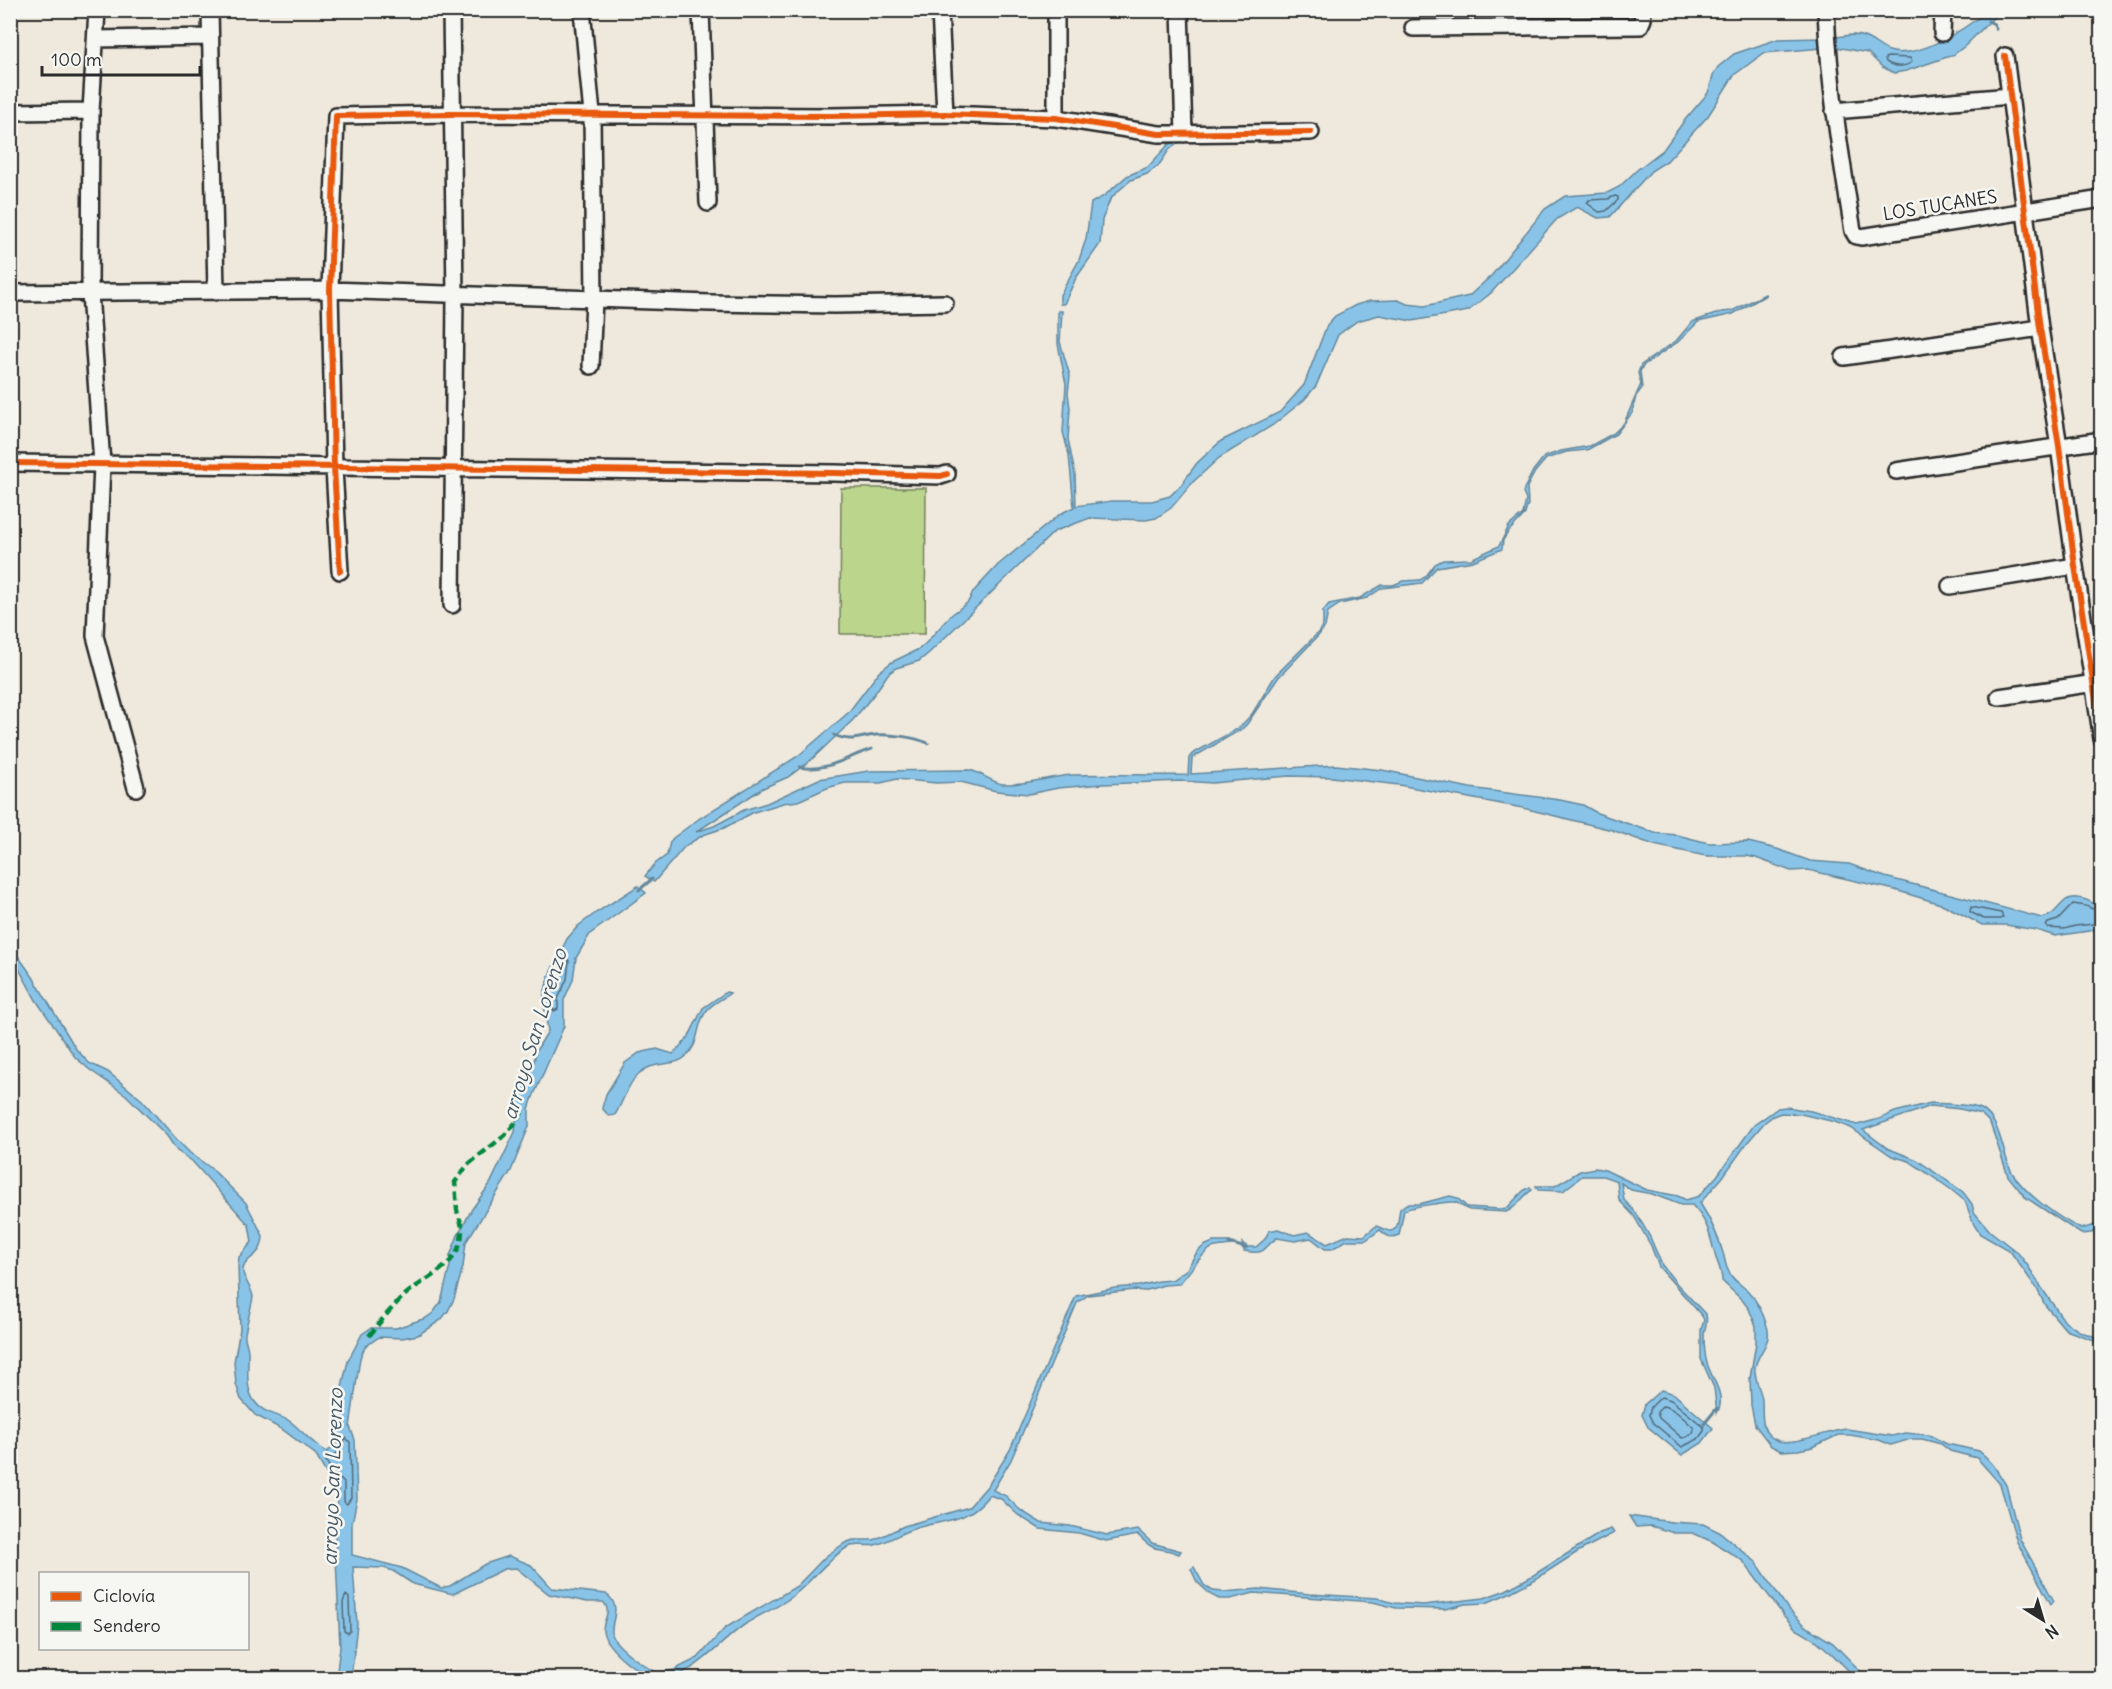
<svg xmlns="http://www.w3.org/2000/svg" width="2112" height="1689" viewBox="0 0 2112 1689" font-family="Delius,sans-serif">
	<style>
		.green { fill: #bbd58c; stroke: #73805c; stroke-width: 1.5 }
		.water { fill: #89c4e8; stroke: #63879c; stroke-width: 1.5 }
		.lines { fill: none; stroke-linecap: round; stroke-linejoin: round }
		.shore { stroke: #516877; stroke-width: 1.5 }
		.stream { stroke: #63879c; stroke-width: 3 }
		.minor-casing { stroke: #2b2b2b; stroke-width: 20 }
		.minor { stroke: #f6f6f2; stroke-width: 15 }
		.quiet { stroke: #00873e; stroke-width: 4.5; stroke-dasharray: 9 4.5; stroke-linecap: butt }
		.cycleway-casing { stroke: #f6f6f2; stroke-width: 10 }
		.cycleway { stroke: #e8590c; stroke-width: 6 }
		.labels { text-anchor: middle; dominant-baseline: central; stroke-width: 5; stroke-linejoin: round; paint-order: stroke }
		.street-label { font-size: 18px; fill: #2b2b2b; stroke: #f6f6f2 }
		.water-label { font-size: 20px; font-style: italic; fill: #475964; stroke: #f6f6f2 }
	</style>
	<rect width="100%" height="100%" fill="#efe9dd"/>
	<filter id="ink" filterUnits="userSpaceOnUse"><feTurbulence type="fractalNoise" baseFrequency=".0167" numOctaves="2"/><feDisplacementMap in="SourceGraphic" scale="12" xChannelSelector="R" yChannelSelector="G"/><feConvolveMatrix kernelMatrix="1 2 1 2 8 2 1 2 1" color-interpolation-filters="sRGB"/></filter>
	<g filter="url(#ink)">
		<path class="green" d="M841,488h85l-1,146h-85z"/>
		<path class="water" d="M1987,11h13l-35,35 -12,9 -47,16 -12,2 -12,-6 -14,-14 -32,-6v-10c9,-1 19,-4 28,0 9,3 16,11 25,14 29,9 76,-22 98,-40z
			M1821,38l1,10 -58,5 -30,22 -26,41 -41,45 -16,10 -41,46 -12,1 -21,-11 -20,12 -66,74 -23,18 -56,10 -33,-6 -22,6 -19,14 -22,51 -12,14 -31,25 -54,33 -26,24 -22,26 -15,10 -10,2 -56,-2 -35,13 -126,122 -10,8 -23,7 -8,6 -13,19 -22,27 -42,40 -23,17 -25,11 -67,44 18,-6 30,-16 23,-7 52,-24 50,-8 100,-1c12,2 23,13 34,14 23,1 45,-7 69,-9 38,-2 77,1 116,0l1,-17 3,-4 47,-26 13,-14 23,-38 43,-43 5,-9v-13l6,-7 31,-6 22,-13h11l10,-4 17,-1 6,-4 9,-12 8,-4 28,-1 28,-13 10,-20 14,-12 3,-14 -3,-7 1,-4 9,-18 11,-14 17,-6 29,-5 24,-13 10,-10 17,-39 -3,-11 3,-8 35,-24 16,-19 30,-10 10,-1 33,-17 1,1 -33,19 -35,8 -20,20 -34,23 -4,6 2,17 -6,8 -4,17 -16,21 -29,16 -21,2 -20,7 -11,13 -8,15 1,17 -3,10 -16,17 -6,9 -1,9 -29,12 -36,6 -15,16 -40,5 -15,10 -27,6 -12,8 -3,15 -6,8 -41,43 -31,46 -5,5 -50,29 -1,16 145,-9 46,5 88,18 90,12 23,5 14,8 58,20 22,2 32,8 39,-1 29,7 33,12 39,3 36,13 157,41c13,-3 14,-9 23,-17 11,-8 27,1 36,7l1,21 -47,7 -19,-6 -30,-5h-24l-38,-20 -49,-15 -87,-20 -17,1 -35,-13 -9,-2h-41l-52,-11 -42,-15 -89,-22 -124,-23 -67,-8 -43,-1 -77,7 -30,-2 -79,3 -45,4 -29,6 -33,-3 -35,-9 -25,1 -39,-4 -16,4h-36l-18,5 -29,13 -15,2 -29,9 -30,16 -21,7 -18,11 -31,36 -9,-6 11,-13 11,-8 3,-13 3,-4 27,-20 98,-62 50,-43 31,-41 13,-10 27,-13 7,-6 24,-27 18,-14 5,-10 25,-27 62,-51 14,-7 -5,-52 -6,-23 3,-48 -8,-40v-33h4l-2,31 10,34 -2,17 2,15 -2,31 7,35 1,32 36,-5h40l18,-5 11,-11 16,-22 24,-22 59,-29 24,-27 23,-60 8,-9 21,-11 14,-4 28,-1 9,4 18,2 44,-10 23,-21 53,-66 20,-13 42,-3 12,-6 19,-18 25,-19 21,-29 24,-28 6,-20 4,-6 16,-13 44,-15z
			M1180,139l1,2 -12,9 -10,15 -12,9 -16,6 -15,13 -6,7 -8,20 -2,24 -24,34 -12,26h-4v-9l19,-35 7,-21 5,-36 13,-7 23,-20 21,-9 20,-22z
			M638,886l8,7 -56,41 -14,24 -3,22 -9,20v26l-31,71 -4,12v17l-18,45 -45,71 -3,25 -9,32 -6,12 -7,9 -23,15 -16,3 -23,-1 -14,10 -5,11 -10,69 5,13 2,59 -5,24v32l50,13 39,20 9,-2 35,-22 24,-8 22,9 21,23 54,6c19,14 1,30 7,43 5,11 32,29 43,36l18,-3 24,-12 27,-30 72,-42 29,-30 19,-13 8,-3h21l30,-14 65,-19 20,-23 21,-34 66,-154 39,-8 24,-2 20,-5 13,-1 15,-11 10,-17 7,-6 9,-4h17l2,3c-7,1 -14,1 -20,3 -9,3 -24,27 -33,36l-15,1 -20,6 -10,-1 -46,5 -11,8 -66,157 -18,30 13,6 14,14 21,13 29,3 37,9 31,-5 14,13 29,8 -2,3c-22,-9 -22,1 -41,-19l-32,6 -27,-8 -39,-4 -22,-14 -17,-16 -12,-4c-22,29 -45,24 -76,34 -13,4 -25,13 -38,16 -8,2 -19,-2 -27,2 -21,12 -35,33 -54,48 -14,12 -32,18 -47,28 -27,17 -56,60 -91,54 -17,-2 -50,-28 -53,-46 -1,-10 10,-20 0,-29h-16l-38,-8 -33,-26 -12,1 -51,25 -40,-10 -20,-13 -9,-3 -31,-1 4,57 -6,54h-15l4,-31 -5,-112 2,-11 1,-38 -12,-13 -11,-19 -32,-24 -28,-15 -14,-16 -5,-15 -2,-22 6,-33 -2,-63 1,-9 13,-15 -3,-17 -57,-64 -15,-10 -10,-15 -41,-41 -36,-25 -15,-13 -39,-57 -25,-46v-8l22,31 43,72 13,14 19,9 34,28 37,42 11,11 22,16 34,34 17,33c-1,23 -17,19 -20,33 -1,10 9,18 10,28 -2,12 -6,24 -8,37 -1,6 3,11 3,18 1,16 -4,35 7,50 8,12 24,12 36,20 12,10 22,22 36,30l10,-9 2,-40 4,-21 5,-21 14,-27 9,-6h25l30,-10 7,-5 8,-11 9,-36v-10l8,-21 14,-26 18,-25 25,-52 4,-39 15,-31 2,-11 12,-20 -5,-33 6,-23 18,-36 11,-13 19,-14z
			M726,992l4,1c-8,7 -20,11 -25,20 -10,15 -4,31 -21,45 -7,6 -18,5 -27,7 -27,5 -30,30 -42,50l-6,1 -7,-8 4,-14 19,-31 14,-10 18,-4 16,5 15,-16 15,-30z
			M1931,1103c13,1 39,1 50,6 21,11 21,48 32,65 13,21 46,44 68,55l14,-4 6,-5v7l-10,6 -10,1 -56,-37 -17,-21 -18,-53 -9,-9 -21,-5 -29,-3 -68,24 24,18 30,12 46,32 9,12 2,8 16,19 28,22 10,13 15,24 22,32 14,9 22,8v4l-35,-13 -21,-25 -8,-16 -27,-38 -30,-17 -6,-9 -9,-24 -16,-13 -40,-27 -17,-5 -41,-28 -16,-6 -34,-8 -20,-1 -8,3 -9,7 -17,20 -25,35 -22,25c10,16 18,32 23,50 2,5 2,12 5,17 3,9 12,14 19,20 9,9 16,23 20,36 6,17 -10,27 -12,42 -1,11 6,22 7,32 1,15 -3,32 14,40 14,7 55,-10 71,-11l45,7 13,-3 24,2 18,9 32,7 8,7 7,8 12,19 14,54 34,62 -3,3 -34,-62 -17,-58 -23,-26 -27,-7 -9,-7 -19,-5h-11l-20,6 -12,-5 -29,-5h-12l-25,12 -15,3 -17,1 -10,-5 -16,-21 -4,-20 -1,-27 6,-35v-17l-7,-17 -6,-8 -21,-20c0,-9 -3,-15 -6,-23 -7,-23 -6,-34 -24,-53h-11l-29,-11 -21,-4 -10,-7 3,17 12,13 14,24 12,28 15,19 29,31c2,7 -1,12 -2,19 0,9 0,20 3,29 5,17 20,33 10,50l-3,-25 -13,-29v-29l3,-10 -2,-4 -43,-49 -8,-21 -17,-30 -15,-16 -2,-19 -14,-5h-21l-19,15 -25,-1 -2,-4h19l25,-15 15,-3 10,2 42,20 31,6 8,4 13,-4 18,-20 37,-51 24,-17 8,-1 25,4 46,14 22,-6 16,-7z
			M1530,1187l2,3c-10,6 -15,18 -26,22l-36,-2c-7,-1 -10,-8 -17,-8 -7,-1 -44,6 -49,8l-5,25c-9,4 -12,1 -19,-5l-14,10h-19l-15,9h-7l-14,-11 -16,3 -18,-3c-17,11 -8,17 -33,13l-2,-8 6,4h8l9,-8 4,-8 9,-2 16,6 14,-3 19,12 21,-9 16,1 12,-10c5,1 10,5 14,5 10,-1 8,-16 10,-22l6,-5h13l31,-8 7,2 10,9 33,2 7,-1 16,-17z
			M1661,1390l13,4 39,34 -11,15 -20,12 -34,-28 -6,-12 3,-11z
			M1629,1516l43,6 31,2 18,9 36,30 31,46 19,18 26,16 34,35h-11l-24,-24 -15,-13 -21,-12 -12,-13 -41,-55 -30,-19 -20,-9h-19l-23,-7 -15,1z
			M1611,1529l3,4 -35,18 -45,29 -27,14 -21,9 -21,1 -20,5 -49,-1 -23,-6 -119,-9 -24,6h-11l-8,-4 -14,-13 -6,-13 3,-2 10,18 9,6 11,1 35,-3 51,5 67,4 17,5 29,2 61,-7 22,-8 26,-14 68,-43z"/>
		<g class="lines">
			<path class="shore" d="M1888,57l22,1 2,4c-8,6 -18,5 -26,0l-1,-4z
				M1615,196l3,1v3l-12,11 -7,1 -12,-9 2,-3 19,-1z
				M1971,907l30,6 2,4 -3,2h-16l-14,-7z
				M2102,913l-16,-7 -13,-2 -15,16 -10,3 -2,3 2,2 16,1 11,-3 27,-3
				M567,958l2,3 -2,18 -9,20v10l-4,2c-10,-16 2,-36 10,-51z
				M1661,1397l10,3 33,27v4l-6,8 -16,8 -29,-24 -4,-8 2,-8z
				M1663,1406c12,2 22,14 31,22l-1,5 -11,5 -23,-20 -2,-6z
				M346,1438l4,4 1,56 -4,6 -3,-2v-19l-13,-13 -5,-9 12,-9z
				M346,1595l3,3 1,33 -2,2 -4,-2 -1,-29z"/>
			<path class="stream" d="M1988,21l6,3 2,5
				M834,735c18,8 24,2 42,0 15,-1 38,2 52,8
				M800,767c24,6 49,-11 72,-18
				M639,890l13,-11
				M1229,1243l17,5
				M1704,1424l13,-16"/>
			<defs>
				<path id="minor" d="M97,10l-6,101 -1,182 12,171 -7,172 41,152
					M210,10l6,282
					M451,10l4,285 -3,310
					M582,10l10,104 2,186 -3,66
					M701,10l7,193
					M940,10l5,104
					M1180,10l4,124
					M1826,10c3,75 15,147 27,221l3,5 5,1 241,-38
					M1413,28l227,-2 3,-7 -1,-9
					M1942,33l1,-23
					M96,39l114,-2
					M2005,56l35,272 19,118 16,120 27,173
					M1834,111l177,-15
					M10,112l81,-1
					M1056,118v-108
					M10,293l320,-3 380,13 125,2 110,-2
					M1844,357l196,-29
					M10,463l825,10 106,3 6,-2
					M1896,471l206,-31
					M340,571l-6,-103 -4,-178 6,-174 115,-2 380,2 114,-2 111,4 103,16 152,-2
					M1950,586l125,-20
					M1999,697l103,-15"/>
			</defs>
			<use href="#minor" class="minor-casing"/>
			<use href="#minor" class="minor"/>
			<path class="quiet" d="M369,1336c11,-14 23,-29 36,-41 23,-20 58,-29 57,-67 0,-6 -4,-12 -5,-18 -1,-9 -1,-19 -2,-28 5,-6 9,-13 15,-19 19,-16 41,-29 52,-51"/>
			<defs>
				<path id="cycleway" d="M2005,56l35,272 19,118 16,120 27,173
					M10,463l825,10 106,3 6,-2
					M340,571l-6,-103 -4,-178 6,-174 115,-2 380,2 114,-2 111,4 103,16 152,-2"/>
			</defs>
			<use href="#cycleway" class="cycleway-casing"/>
			<use href="#cycleway" class="cycleway"/>
		</g>
	</g>
	<g class="labels">
		<g class="street-label">
			<text transform="translate(1940 205) rotate(-9)">LOS TUCANES</text>
		</g>
		<g class="water-label">
			<text transform="translate(534 1034) rotate(-73)">arroyo San Lorenzo</text>
			<text transform="translate(332 1477) rotate(-88)">arroyo San Lorenzo</text>
		</g>
	</g>
	<rect width="2112" height="1689" fill="none" stroke="#f6f6f2" stroke-width="36"/>
	<rect x="18" y="18" width="2076" height="1653" fill="none" stroke="#2b2b2b" stroke-width="2" filter="url(#ink)"/>
	<rect x="39" y="1572" width="210" height="78" fill="#f6f6f2" stroke="#a5a5a2" stroke-width="1.5"/>
	<rect x="51" y="1592" width="30" height="9" fill="#e8590c" stroke="#a5a5a2" stroke-width="1.5"/>
	<text x="93" y="1602" font-size="18" fill="#2b2b2b">Ciclovía</text>
	<rect x="51" y="1622" width="30" height="9" fill="#00873e" stroke="#a5a5a2" stroke-width="1.5"/>
	<text x="93" y="1632" font-size="18" fill="#2b2b2b">Sendero</text>
	<g transform="translate(2043 1620) rotate(143)" stroke="#f6f6f2" stroke-width="4.5" paint-order="stroke">
	<path d="M0-4.5L10 22L0 15L-10 22Z" fill="#2b2b2b"/>
	<text y="-9" font-size="16" font-weight="bold" text-anchor="middle" fill="#2b2b2b">N</text>
	</g>
	<path d="M42 66v9h158v-9" fill="none" stroke="#2b2b2b" stroke-width="3"/>
	<text x="51" y="66" font-size="18" fill="#2b2b2b" stroke="#f6f6f2" stroke-width="4.5" paint-order="stroke">100 m</text>
</svg>
